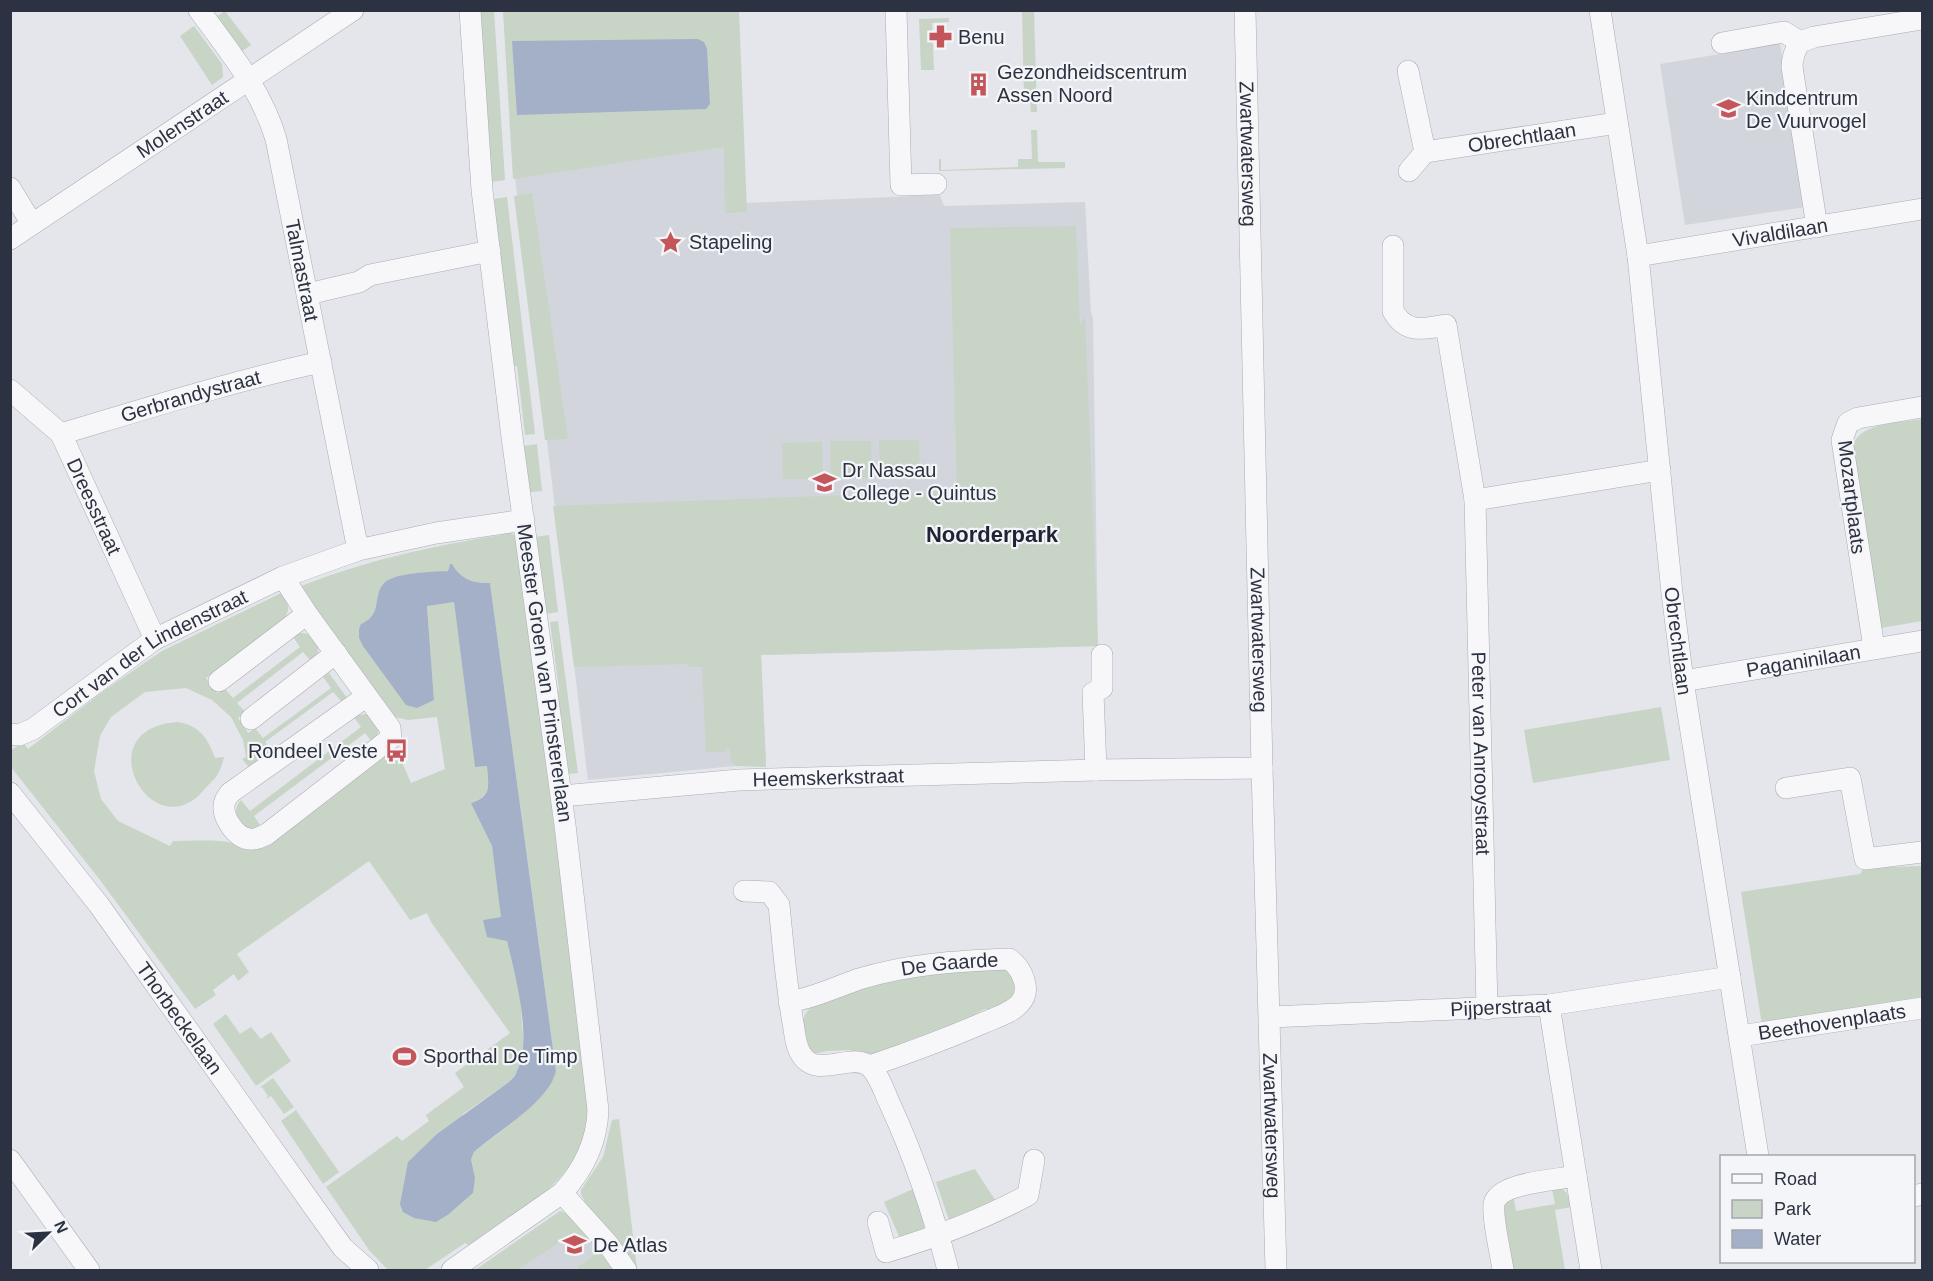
<svg xmlns="http://www.w3.org/2000/svg" width="1933" height="1281" viewBox="0 0 1933 1281" font-family="Helvetica,sans-serif">
	<style>
		.built { fill: #d2d5dc }
		.green { fill: #c8d4c6; fill-rule: evenodd }
		.water { fill: #a3b0c7 }
		.lines { fill: none; stroke-linecap: round; stroke-linejoin: round }
		.minor-casing { stroke: #a9acb5; stroke-width: 22 }
		.minor { stroke: #f7f7f9; stroke-width: 21 }
		.labels { text-anchor: middle; dominant-baseline: central; stroke-width: 4.5; stroke-linejoin: round; paint-order: stroke }
		.poi-label { font-size: 20px; fill: #2d3242; stroke: #f4f5f8; text-anchor: start }
		.street-label { font-size: 20px; fill: #2d3242; stroke: #f4f5f8 }
		.quarter-label { font-size: 22px; font-weight: bold; fill: #1f2333; stroke: #f4f5f8 }
	</style>
	<rect width="100%" height="100%" fill="#e4e6eb"/>
	<path class="built" d="M1780,44l26,163 -121,18 -25,-161z
		M739,137l4,66 197,-8 4,11 141,-4 6,110 2,7 5,327 -337,9 5,108 -178,17 -77,-636z
		M575,1231l15,8 9,12 -22,16 2,3h-61z"/>
	<path class="green" d="M225,11l26,34 -10,7 -27,-34z
		M480,11h14l11,169 -14,2z
		M503,11h236l8,201 -22,1 -1,-66 -211,32z
		M1022,11h12l3,101h-6l-1,-13h-6z
		M949,18v4l-17,1 2,47h-13l-2,-51z
		M194,26l28,38 1,13 -11,8 -32,-49z
		M1031,130h6l1,32h27v6l-126,3v-12h2v11l77,-3v-8h14z
		M532,193l36,246 -23,1 -31,-244z
		M507,197l28,237 -10,1 -8,-69h-4l-19,-167z
		M1076,226l4,100 5,-9 13,329 -337,9 5,112 -30,-1 -5,-5 -2,-12h-4v3h-19l-4,-85h-14v-3l-114,3 -21,-161 404,-15 -7,-263z
		M1922,419v202l-41,7 -28,-183c8,-23 48,-22 69,-26z
		M879,440h40l1,37h-40z
		M830,441h41l1,37h-41z
		M822,442l1,37h-40l-1,-36z
		M537,444l5,47 -12,1 -6,-46z
		M509,531l5,4 3,9 72,548c-1,17 0,34 -7,51 -17,46 -74,75 -112,103l-5,-3 -40,27h-37l-19,-20 -43,-63 71,-51 5,5 27,-20 -3,-6 38,-28 -9,-14 55,-40 -79,-111 -4,-9 -17,7 -41,-59 -132,93 12,18 -11,9 -4,-7 -21,16 3,5 -21,14 -95,-129 -89,-113 -1,-16 10,-7h4l4,5 77,-59 57,-39 119,-58c8,10 10,17 2,28l-77,57 11,15 7,-5 9,10 67,-51 -8,-12c21,-8 34,10 21,28l-10,-11 -66,51 8,9 -7,6 10,15 7,-5 8,10 68,-50 -8,-11 6,-4 18,25 -5,4 -9,-10 -68,50 7,10 -20,19 -10,-12 4,-2 -3,-17 -12,-23 -19,-17 -26,-12 -41,4 -34,25 -11,19 -6,35 7,28 17,22 52,25 3,-5c13,0 47,-2 58,2 14,4 17,8 32,5l129,-97 6,2 13,30 34,-14 -8,-52 -29,3 -13,-3 -96,-130c64,-26 133,-41 202,-52zM450,564h1c9,15 23,20 39,19l66,487c-7,30 -58,63 -82,82l-3,8 2,33 -24,21 14,-100 46,-32 9,-11 6,-23 -4,-52 -13,-55 -24,-21 19,-2 -10,-72 -20,-43c21,-9 16,-17 15,-37l-12,1 -21,-165 -27,3 7,95 -73,-76c22,-10 11,-26 22,-40 10,-12 50,-11 65,-13z
		M549,535l9,77 -13,2 -10,-77z
		M558,621l20,152 -10,1 -12,-83 3,-1 -9,-68z
		M1661,707l9,53 -137,23 -9,-53z
		M365,714l7,2 7,14 -6,13 -8,-10 -111,83 8,12 -7,2 -13,-2c-5,-11 -10,-18 -1,-28l9,11 111,-84 -8,-11z
		M177,722c22,3 31,16 38,36l9,-1c-6,22 -7,18 -21,34 -51,58 -118,-62 -26,-69z
		M1922,866v132l-160,27 -21,-133 119,-18 4,-6z
		M1005,969l6,3c7,24 3,25 -15,39l-11,-2 -21,11 -57,21 -3,8 -29,6h-19l-6,-5 -23,1 -14,3c-6,-9 -15,-28 -8,-39 6,-12 24,-15 36,-19 27,-9 56,-18 85,-22 26,-3 52,-3 79,-5z
		M226,1014l14,20 11,-7 10,12 10,-7 20,29 -35,25 -43,-62z
		M273,1078l21,29 -10,7 -13,-18 -5,3 2,-3 -6,-9 -3,1z
		M296,1110l43,62 -16,12 -42,-63z
		M619,1119l18,150h-5l-52,-65 4,-4 -3,-6v-4l22,-33 9,-37z
		M975,1169l22,34 -47,20 -14,-41z
		M1552,1188c14,-1 17,6 19,19l-16,3 10,60h-54l-9,-69 11,-6 3,16 39,-7z
		M913,1189l12,37 -3,7 -21,8 -17,-39z
		M560,1211l6,2 24,26 -7,4 -8,-11 -57,38h-43z
		M599,1251l14,19h-34l-2,-3z"/>
	<path class="water" d="M698,39l6,3 3,7 3,55 -4,5 -189,6 -5,-74z
		M450,564h2c8,15 22,20 38,19l66,488c-7,31 -58,60 -82,81l-3,8 4,18 -2,15 -24,21 -13,8 -22,-4 -11,-6 -3,-8 8,-42 29,-28 72,-52c3,-3 7,-7 8,-11 16,-31 -2,-96 -10,-130l-20,-4 -4,-17 18,-3 -9,-71 -21,-43c22,-7 17,-18 16,-37l-12,1 -21,-165 -27,4 7,94 -17,8 -11,-3 -43,-59 -4,-8v-9l2,-5c22,-10 11,-26 22,-40 10,-12 50,-12 65,-13z"/>
	<g class="lines">
		<defs>
			<g id="minor">
				<path id="s1" d="M199,10c30,41 62,79 77,129l82,411"/>
				<path d="M896,10l5,175 35,-1"/>
				<path id="s2" d="M1245,10l17,758 14,502"/>
				<path id="s3" d="M1600,10l38,246 34,337 11,88 75,475"/>
				<path d="M1722,43l62,-11 16,10"/>
				<path d="M1408,71l17,81 -16,19"/>
				<path id="s4" d="M1425,152l192,-29"/>
				<path d="M10,188l22,36"/>
				<path d="M1817,227l-25,-160c0,-10 3,-17 8,-25l14,-5 108,-18"/>
				<path id="s5" d="M10,239l343,-229"/>
				<path id="s6" d="M1393,246v65c13,23 30,18 53,14l29,175 12,509"/>
				<path id="s7" d="M1638,256l284,-47"/>
				<path d="M308,294l51,-12 11,-7 120,-24"/>
				<path id="s8" d="M10,390l51,44 94,205"/>
				<path id="s9" d="M61,434c87,-26 172,-53 260,-72"/>
				<path d="M1475,500l185,-30"/>
				<path d="M283,577l24,37 83,114 1,10 -124,96c-6,3 -12,6 -18,5 -14,-2 -29,-24 -24,-38 1,-3 3,-5 5,-8l137,-97"/>
				<path d="M1874,648l-32,-208 6,-17 10,-5 64,-11"/>
				<path d="M219,681l88,-67"/>
				<path id="s10" d="M1683,681l239,-40"/>
				<path d="M251,719l85,-66"/>
				<path id="s11" d="M10,734l9,1 14,-6 122,-90 128,-62 75,-27 78,-17 88,-13"/>
				<path d="M1096,770l-3,-77 9,-5v-33"/>
				<path d="M1786,788l64,-10 15,81 57,-7"/>
				<path id="s12" d="M10,793l89,112 244,343 25,22"/>
				<path id="s13" d="M562,796l177,-16 357,-10 166,-2"/>
				<path d="M744,891l25,1 10,13c4,39 7,79 14,118 2,10 2,22 8,31 15,26 50,-2 68,12 9,7 15,25 20,36 25,54 44,110 59,168"/>
				<path id="s14" d="M789,1002c25,-4 47,-15 70,-23 49,-15 99,-18 150,-20 13,9 23,31 11,44 -8,10 -26,15 -37,20 -37,16 -75,30 -113,43"/>
				<path d="M1549,1005l42,265"/>
				<path id="s15" d="M1270,1017l279,-12 181,-28"/>
				<path id="s16" d="M1740,1036l182,-28"/>
				<path d="M10,1160l79,110"/>
				<path d="M562,1193l46,51 18,26"/>
				<path d="M1914,1196l8,-2"/>
				<path d="M878,1222l8,30c50,-15 96,-32 142,-57l6,-35"/>
				<path d="M452,1270l110,-77c22,-24 35,-50 36,-83l-33,-285 -53,-388 -30,-247 -12,-180"/>
				<path d="M1503,1270c-2,-16 -11,-50 -9,-66 4,-22 64,-24 82,-28"/>
			</g>
		</defs>
		<use href="#minor" class="minor-casing"/>
		<use href="#minor" class="minor"/>
	</g>
	<defs>
		<symbol id="pharmacy-bare" viewBox="-9 -9 18 18"><path d="M-2-6h4v4h4v4h-4v4h-4v-4h-4v-4h4Z" fill="#c3565a" stroke="#f4f5f8" stroke-width="2.5" paint-order="stroke"/></symbol>
		<symbol id="building-bare" viewBox="-9 -9 18 18"><path d="M-4-6H4V6H1V3H-1V6H-4ZM-2.5-4.3h1.7v1.8h-1.7ZM.8-4.3h1.7v1.8H.8ZM-2.5-1h1.7V.8h-1.7ZM.8-1h1.7V.8H.8Z" fill="#c3565a" stroke="#f4f5f8" stroke-width="2.5" paint-order="stroke"/></symbol>
		<symbol id="school-bare" viewBox="-9 -9 18 18"><path d="M0-5L7-2L0 1L-7-2ZM-4 1L0 2.5L4 1V4Q0 6-4 4Z" fill="#c3565a" stroke="#f4f5f8" stroke-width="2.5" paint-order="stroke"/></symbol>
		<symbol id="sight-bare" viewBox="-9 -9 18 18"><path d="M0-6L1.8-2.2L6-1.7L2.9 1.2L3.7 5.4L0 3.3L-3.7 5.4L-2.9 1.2L-6-1.7L-1.8-2.2Z" fill="#c3565a" stroke="#f4f5f8" stroke-width="2.5" paint-order="stroke"/></symbol>
		<symbol id="bus-bare" viewBox="-9 -9 18 18"><path d="M-5-6H5V4H4V6H2V4H-2V6H-4V4H-5ZM-3.5-4V0h7V-4ZM-3.5 1.2v1.5H-2V1.2ZM2 1.2v1.5H3.5V1.2Z" fill="#c3565a" stroke="#f4f5f8" stroke-width="2.5" paint-order="stroke"/></symbol>
		<symbol id="stadium-bare" viewBox="-9 -9 18 18"><path d="M0-5a6.5 5 0 1 0 0 10a6.5 5 0 1 0 0-10ZM-3.5-1.8h7v3.6h-7Z" fill="#c3565a" stroke="#f4f5f8" stroke-width="2.5" paint-order="stroke"/></symbol>
	</defs>
	<g fill-rule="evenodd">
		<use href="#pharmacy-bare" x="924" y="20" width="33" height="33"/>
		<use href="#building-bare" x="962" y="68" width="33" height="33"/>
		<use href="#school-bare" x="1712" y="92" width="33" height="33"/>
		<use href="#sight-bare" x="654" y="226" width="33" height="33"/>
		<use href="#school-bare" x="808" y="466" width="33" height="33"/>
		<use href="#bus-bare" x="380" y="734" width="33" height="33"/>
		<use href="#stadium-bare" x="388" y="1040" width="33" height="33"/>
		<use href="#school-bare" x="558" y="1228" width="33" height="33"/>
	</g>
	<g class="labels">
		<g class="poi-label">
			<text x="958" y="37">Benu</text>
			<text x="997" y="72">Gezondheidscentrum<tspan x="997" dy="23">Assen Noord</tspan></text>
			<text x="1746" y="98">Kindcentrum<tspan x="1746" dy="23">De Vuurvogel</tspan></text>
			<text x="689" y="242">Stapeling</text>
			<text x="842" y="470">Dr Nassau<tspan x="842" dy="23">College - Quintus</tspan></text>
			<text x="378" y="751" text-anchor="end">Rondeel Veste</text>
			<text x="423" y="1056">Sporthal De Timp</text>
			<text x="593" y="1245">De Atlas</text>
		</g>
		<g class="street-label">
			<text stroke="none"><textPath href="#s5" startOffset="207">Molenstraat</textPath></text>
			<text stroke="none"><textPath href="#s4" startOffset="98">Obrechtlaan</textPath></text>
			<text stroke="none"><textPath href="#s2" startOffset="144">Zwartwatersweg</textPath></text>
			<text stroke="none"><textPath href="#s7" startOffset="144">Vivaldilaan</textPath></text>
			<text stroke="none"><textPath href="#s1" startOffset="285">Talmastraat</textPath></text>
			<text stroke="none"><textPath href="#s9" startOffset="135">Gerbrandystraat</textPath></text>
			<text transform="translate(1852 497) rotate(83)">Mozartplaats</text>
			<text stroke="none"><textPath href="#s8" startOffset="147">Dreesstraat</textPath></text>
			<text stroke="none"><textPath href="#s2" startOffset="630">Zwartwatersweg</textPath></text>
			<text stroke="none"><textPath href="#s3" startOffset="636">Obrechtlaan</textPath></text>
			<text stroke="none"><textPath href="#s11" startOffset="164">Cort van der Lindenstraat</textPath></text>
			<text stroke="none"><textPath href="#s10" startOffset="122">Paganinilaan</textPath></text>
			<text transform="translate(545 673) rotate(82)">Meester Groen van Prinstererlaan</text>
			<text stroke="none"><textPath href="#s6" startOffset="556">Peter van Anrooystraat</textPath></text>
			<text stroke="none"><textPath href="#s13" startOffset="267">Heemskerkstraat</textPath></text>
			<text stroke="none"><textPath href="#s14" startOffset="166">De Gaarde</textPath></text>
			<text stroke="none"><textPath href="#s15" startOffset="231">Pijperstraat</textPath></text>
			<text stroke="none"><textPath href="#s12" startOffset="282">Thorbeckelaan</textPath></text>
			<text stroke="none"><textPath href="#s16" startOffset="93">Beethovenplaats</textPath></text>
			<text stroke="none"><textPath href="#s2" startOffset="1116">Zwartwatersweg</textPath></text>
		</g>
		<g class="quarter-label">
			<text x="992" y="534">Noorderpark</text>
		</g>
	</g>
	<rect width="1933" height="1281" fill="none" stroke="#2d3242" stroke-width="24"/>
	<rect x="1720" y="1155" width="195" height="108" fill="#f4f5f8" stroke="#a4a7af" stroke-width="1.5"/>
	<rect x="1732" y="1174" width="30" height="9" fill="#f7f7f9" stroke="#a4a7af" stroke-width="1.5"/>
	<text x="1774" y="1185" font-size="18" fill="#2d3242">Road</text>
	<rect x="1732" y="1200" width="30" height="18" fill="#c8d4c6" stroke="#a4a7af" stroke-width="1.5"/>
	<text x="1774" y="1215" font-size="18" fill="#2d3242">Park</text>
	<rect x="1732" y="1230" width="30" height="18" fill="#a3b0c7" stroke="#a4a7af" stroke-width="1.5"/>
	<text x="1774" y="1245" font-size="18" fill="#2d3242">Water</text>
	<g transform="translate(48 1233) rotate(66)" stroke="#f4f5f8" stroke-width="4.5" paint-order="stroke">
	<path d="M0-4.5L10 22L0 15L-10 22Z" fill="#2d3242"/>
	<text y="-9" font-size="16" font-weight="bold" text-anchor="middle" fill="#2d3242">N</text>
	</g>
</svg>
